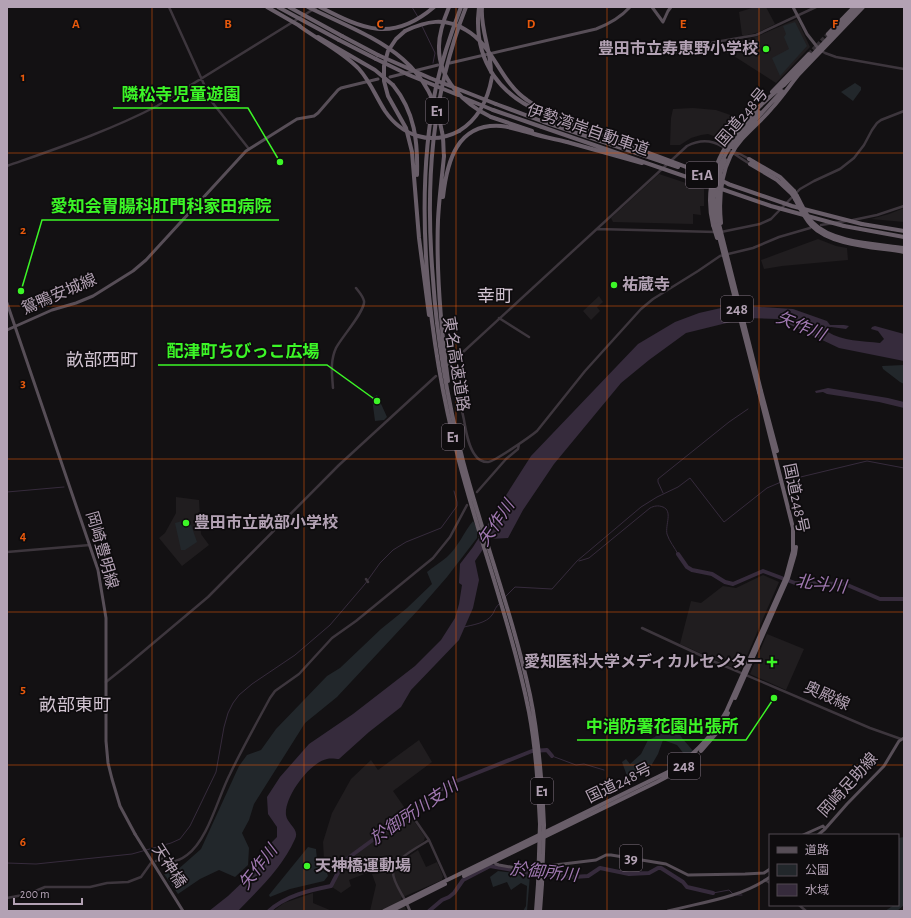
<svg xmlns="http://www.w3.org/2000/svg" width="911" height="918" viewBox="0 0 911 918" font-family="'Alegreya Sans','Noto Sans JP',sans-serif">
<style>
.built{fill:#201d1f}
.green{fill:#22272b}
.water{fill:#362b3c}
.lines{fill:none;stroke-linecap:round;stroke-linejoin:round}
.stream{stroke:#362b3c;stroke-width:1}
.river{stroke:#362b3c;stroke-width:4}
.highway-tunnel{stroke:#332e33;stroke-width:4;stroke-dasharray:4 2;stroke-linecap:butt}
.minor{stroke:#3d363d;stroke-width:2.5}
.major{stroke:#574e57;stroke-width:3}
.highway{stroke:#695e69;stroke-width:4}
.major-bridge{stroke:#574e57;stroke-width:3}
.highway-bridge{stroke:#695e69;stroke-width:4}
.grid{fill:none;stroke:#e8590c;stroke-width:1;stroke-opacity:0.55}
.poi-dot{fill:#3cf627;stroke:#0e0c0e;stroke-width:1.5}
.labels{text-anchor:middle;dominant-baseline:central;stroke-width:3.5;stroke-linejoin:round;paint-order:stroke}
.shield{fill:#0e0c0e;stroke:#827582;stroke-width:1}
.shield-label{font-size:15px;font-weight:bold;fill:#b3a2b4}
.poi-label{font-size:16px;font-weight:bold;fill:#b3a2b4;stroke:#0e0c0e;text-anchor:start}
.street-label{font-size:16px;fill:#b3a2b4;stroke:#0e0c0e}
.water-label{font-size:17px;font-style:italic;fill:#a078b1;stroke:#0e0c0e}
.quarter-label{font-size:18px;fill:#d0c3d0;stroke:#0e0c0e}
.grid-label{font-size:13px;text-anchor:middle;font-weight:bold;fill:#e8590c;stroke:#0e0c0e;stroke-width:3.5;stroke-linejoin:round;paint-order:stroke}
.leader{fill:none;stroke:#3cf627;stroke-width:1.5}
.callout-dot{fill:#3cf627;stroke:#0e0c0e;stroke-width:1.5}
.callout-label{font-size:17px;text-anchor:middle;font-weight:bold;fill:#3cf627;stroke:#0e0c0e;stroke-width:3.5;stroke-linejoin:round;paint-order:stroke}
</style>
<rect width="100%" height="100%" fill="#131113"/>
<path class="built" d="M755 7H766L775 24 759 32 744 36 742 35 739 12Z
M797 19 810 47 776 83 737 58 724 52 726 47 733 43 756 37Z
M693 108 716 110 739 118 725 138 722 139 708 134 701 135 691 138 680 145H670L671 118 673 109Z
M659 174 704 189V206H700L701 215 693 214V224L613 222 611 218Z
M904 208V222L871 219 889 214Z
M818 239 836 246 847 248 848 260 782 266 764 269 761 260Z
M599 296 603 302 597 307 600 311 591 320 583 311Z
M176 497 199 500 201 534 209 545 182 566 159 538 165 533 176 513Z
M763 575 779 582 742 667 738 670 680 644 691 601 701 603 723 586 736 588Z
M767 634 804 649 786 690 750 674Z
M419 740 432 762 393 791 425 837 424 841 393 863 349 880 351 886 341 893 332 887 336 875 324 859 323 842 332 813 351 779 371 760 378 770Z
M418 850 426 867 437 862 443 876 442 880 401 898 407 911H370L376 885 372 874 390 866 395 868 397 864Z
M313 893V903L332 911H273L284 903Z"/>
<path class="green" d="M795 22 807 46 780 76 772 58 789 49 784 37 786 34 783 26Z
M855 83 861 87V90L853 101 841 92Z
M904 365V384L900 382 883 369 882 366Z
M377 395 387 417 384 420 375 421 372 398Z
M189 519 197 542 185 550H181L175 523Z
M473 521 477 528V538L447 577 420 608 337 697 305 723 254 804 249 820 242 833 249 848 248 865 235 877 219 870 200 879 178 894 164 874 175 872 201 849 239 766 247 755 261 750 276 729 327 676 340 668 381 629 407 608 432 584 427 572C433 567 441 562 447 557 458 547 464 532 473 521Z
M662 726 675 727 682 738 694 752 676 767 675 765 684 754 677 745 663 740 658 754 651 766 650 771 638 777 627 776 622 762 626 759 630 764 641 754 648 740 655 737Z
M904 837V905L897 911H885L894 905H898V838Z
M308 847 316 849 317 860 327 873 328 876 324 881 290 889 270 897 269 895Z
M498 871 530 875 527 911H523L526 906 527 886 521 883 511 890 507 882 493 887 490 877Z"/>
<path class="water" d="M746 306 793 309 827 321 830 325H844L849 326 846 329 831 327 828 328V332C842 341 863 341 880 343L884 339 878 331 871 329 872 327 875 326 904 334V361L839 348 778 319 747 318 686 333 649 360 621 383 554 464 523 510 508 538 490 539 475 561 479 580 473 608 459 640 411 690 401 707 369 732 339 759C336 759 331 758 327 759 310 762 284 797 286 815 287 824 300 829 295 839 282 868 259 889 238 911H209L228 896 249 876 257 859 264 850 277 837V827L268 814 267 797 280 777 309 744 353 714 415 666 441 640 455 618 459 604 462 585 459 583 460 564 473 547 531 456 638 344 675 322 699 313 721 308 744 309Z
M828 388 888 398 904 402V408L879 402 827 394 823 392 816 393 815 391Z"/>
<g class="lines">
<path class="stream" d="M412 7 418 17
M422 26 435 53 433 63
M784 481 867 461 904 468
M7 492 64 487
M663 493 658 482V479L729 422 748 409
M579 561 589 558 650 508C654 506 658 505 663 507 673 511 665 525 667 534 669 541 675 548 678 554
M505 597 515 587 552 589 577 561 641 507 657 497 678 487 690 478 724 522 767 488 781 482
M464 627C472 625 487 623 492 615 495 611 494 609 499 604
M552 756 576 765 584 764 604 770
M7 863 36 864 132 854 171 843 180 839 190 826 216 772 224 727 228 713 233 703 239 695 252 684 295 655 330 625 365 584 380 563 393 550 406 542 441 528 457 506V502L454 491
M713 893 729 890 733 894
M736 895H742"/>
<path class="river" d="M678 554 687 567 692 570 712 574 725 582 733 584 763 571 795 583 845 584 880 599H904
M269 911C285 896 310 890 331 886L344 861 449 784 532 751 547 750 552 756
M429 911 442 900 449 897 454 893 463 880 490 866 530 873 574 877 588 876 600 868 629 874 649 873 658 868H661L683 882 687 887 713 893"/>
<path class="highway-tunnel" d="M809 54 828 34"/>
<path class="minor" d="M169 7 212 102 249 149
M654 48 666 52 674 53 704 44 756 35 816 7
M820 50 825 53 836 57 904 69
M733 152 740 154 749 159
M7 166C58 148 109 131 157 106L317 7
M853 220 877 215 904 206
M821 225 846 221
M597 229 716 232
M721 232 760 224 771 219 800 189 814 181 840 169 854 158 864 145 872 130 877 123 881 120 904 111
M499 318 529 337
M451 362C455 382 460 401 464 420 466 431 468 446 475 455 478 460 483 462 488 462 494 462 531 436 537 431L585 371 641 309 653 299 698 271 720 256 753 248 779 237 810 228
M449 365 687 146C714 132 728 152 750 164
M333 388C332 374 330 361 336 348 341 338 366 310 364 301 363 296 359 292 356 288
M477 492 506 459 518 449 519 444
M7 552 90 545
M366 579 368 582
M642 628 713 661 870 728 901 739
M106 682 126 666 208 597 339 465 436 376
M411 814 429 840 447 880
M156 861C163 856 166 861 173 861 177 861 183 858 187 855 208 840 218 797 230 774 242 749 256 724 270 698L275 691 299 674 332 638 356 621 433 558 450 537 467 505
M765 880 770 883
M7 898 28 894 45 887H90L107 883 128 882 141 877 151 863
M405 900C401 892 392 880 393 871 394 859 420 846 429 840
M799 905 806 911"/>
<path class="major" d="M652 7 663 22 668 11 671 7
M793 7 807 34 818 48
M450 63 596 29C609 24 621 17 630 7
M390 77 438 65
M7 303 98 570 106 618V741L108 763 112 779 120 806 135 834
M7 330 52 310 76 303 93 296 133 271 146 260 246 151 297 119 314 116 318 113 338 90 341 88 378 79
M803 835 823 826 825 829 847 804 884 766 899 741 904 738
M818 835 825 829
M493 860 496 864 499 865 522 869 596 860 606 855H611L666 864 688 875 745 874 764 873 770 869
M406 902 410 911
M668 911C703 902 740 898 770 877"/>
<path class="highway" d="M320 7C363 29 392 43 434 7
M461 7C451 33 442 60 436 87 412 205 429 345 459 461 481 545 512 627 529 712 536 749 538 787 540 824
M466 7C431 96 425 185 433 279 437 341 448 402 463 461 484 540 513 616 530 695 539 738 542 781 544 825
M478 19 479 7
M405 31 396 39 388 51 384 66V81L388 96 406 128 412 152 419 238 429 315
M828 34 854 7
M342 36 378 55
M339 40 376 59
M798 75 863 7
M393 85C415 112 418 142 417 175
M784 85 858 7
M772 92 809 54
M496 104 544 122
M493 110 542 127
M541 112 574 125
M491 117 532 131
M743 129 759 112
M746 130 782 91
M459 131C479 119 488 99 492 77
M444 156C442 177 439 199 438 220 436 273 441 328 448 381
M749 159 780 177 794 191
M750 164 777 180 792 194
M797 196C802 205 806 215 813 223 832 243 877 244 904 248
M443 197C447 161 457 123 501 126 512 127 521 131 531 133 543 137 555 139 567 142
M795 199C800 208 804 217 811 225 831 246 876 247 904 252
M721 223C718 194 722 161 742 139 752 128 763 119 772 108 782 97 790 85 799 74
M719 224C716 206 716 191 720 174
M862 224 904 231
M713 225C698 163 741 120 785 84
M716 225 713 198 717 173
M844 226 904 237
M761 391 777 451
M735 698 788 578 795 554 796 547
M701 751 720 729 728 713
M464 876 657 782 674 773 694 757
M384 911 672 770C695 754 712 737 726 712L786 577 793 551V528L759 392
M391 911 445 884
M536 911 538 884
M540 911 542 884"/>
<path class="major-bridge" d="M135 834 183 911"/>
<path class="highway-bridge" d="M267 7 300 26
M278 7 339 40
M289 7 342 36
M308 7C371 38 429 54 442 132 444 140 443 148 444 156
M449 7C444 19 439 33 439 46 438 79 464 104 491 117
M482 7C480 29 491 50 491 72
M478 19C477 63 500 95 541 112
M298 25C318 40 342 51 359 69 370 81 376 97 385 111 402 136 431 146 459 131
M405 31C426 21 445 17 466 30 494 46 500 82 527 100 542 111 560 116 576 124 626 146 679 163 729 184
M318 37 375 70 393 85
M378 55 430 78 496 104
M376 59 409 75 458 95
M464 98 493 110
M544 122 678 167
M542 127 771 206 844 226
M567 142 642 163
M732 147 746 130
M717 173C723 156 732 142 743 129
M720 174 725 160
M728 184 792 206 862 224
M794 191 797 196
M792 194 795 199
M719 224 761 391
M713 225 717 238
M716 225 759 392
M538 884 540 824
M542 884 544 825"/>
</g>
<path class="grid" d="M152 7V911M304 7V911M456 7V911M607 7V911M759 7V911M7 153H904M7 306H904M7 459H904M7 612H904M7 765H904"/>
<g class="poi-dot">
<circle cx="766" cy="49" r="4"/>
<circle cx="614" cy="285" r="4"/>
<circle cx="186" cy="523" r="4"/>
<path d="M770 656h4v4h4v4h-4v4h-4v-4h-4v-4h4z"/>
<circle cx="307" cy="866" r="4"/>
</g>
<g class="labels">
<g class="shield">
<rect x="426" y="98" width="22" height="26" rx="3"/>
<rect x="686" y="162" width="32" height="26" rx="3"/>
<rect x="721" y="296" width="32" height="26" rx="3"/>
<rect x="442" y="424" width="22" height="26" rx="3"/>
<rect x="668" y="753" width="32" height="26" rx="3"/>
<rect x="531" y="778" width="22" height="26" rx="3"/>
<rect x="620" y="845" width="22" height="26" rx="3"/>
</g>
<g class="shield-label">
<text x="437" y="111">E1</text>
<text x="702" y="175">E1A</text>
<text x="737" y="309">248</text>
<text x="453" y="437">E1</text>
<text x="684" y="766">248</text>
<text x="542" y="791">E1</text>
<text x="631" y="858">39</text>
</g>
<g class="poi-label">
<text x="758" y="49" text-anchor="end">豊田市立寿恵野小学校</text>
<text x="622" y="285">祐蔵寺</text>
<text x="194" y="523">豊田市立畝部小学校</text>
<text x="763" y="662" text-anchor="end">愛知医科大学メディカルセンター</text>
<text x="315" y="866">天神橋運動場</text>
</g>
<g class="street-label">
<text transform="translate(742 117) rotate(-50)">国道248号</text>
<text transform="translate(588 130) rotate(19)">伊勢湾岸自動車道</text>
<text transform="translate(59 294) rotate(-23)">鴛鴨安城線</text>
<text transform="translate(456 364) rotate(81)">東名高速道路</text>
<text transform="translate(796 498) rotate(78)">国道248号</text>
<text transform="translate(102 550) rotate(74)">岡崎豊明線</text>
<text transform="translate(827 696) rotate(24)">奥殿線</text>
<text transform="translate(619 783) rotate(-26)">国道248号</text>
<text transform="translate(848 785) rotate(-48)">岡崎足助線</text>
<text transform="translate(169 866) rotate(57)">天神橋</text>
</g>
<g class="water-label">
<text transform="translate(801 326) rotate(22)">矢作川</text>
<text transform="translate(496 523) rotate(-56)">矢作川</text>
<text transform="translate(821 584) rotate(7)">北斗川</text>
<text transform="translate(414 812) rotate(-34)">於御所川支川</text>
<text transform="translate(258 867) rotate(-52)">矢作川</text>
<text transform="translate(544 872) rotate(6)">於御所川</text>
</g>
<g class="quarter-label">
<text x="495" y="297">幸町</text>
<text x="102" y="361">畝部西町</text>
<text x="75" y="706">畝部東町</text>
</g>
</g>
<g class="grid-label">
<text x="76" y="28">A</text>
<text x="228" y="28">B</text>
<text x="380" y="28">C</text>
<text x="531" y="28">D</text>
<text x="683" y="28">E</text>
<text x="835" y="28">F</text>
<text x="23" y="81">1</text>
<text x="23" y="234">2</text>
<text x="23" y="387">3</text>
<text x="23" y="540">4</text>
<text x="23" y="693">5</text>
<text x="23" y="846">6</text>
</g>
<path class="leader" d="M280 162L248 108H113M21 291L42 220H279M377 401L327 365H158M774 698L746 740H577"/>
<g class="callout-dot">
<circle cx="280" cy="162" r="4"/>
<circle cx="21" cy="291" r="4"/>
<circle cx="377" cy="401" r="4"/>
<circle cx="774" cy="698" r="4"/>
</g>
<g class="callout-label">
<text x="181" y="100">隣松寺児童遊園</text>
<text x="161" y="212">愛知会胃腸科肛門科家田病院</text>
<text x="243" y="357">配津町ちびっこ広場</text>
<text x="662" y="732">中消防署花園出張所</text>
</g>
<rect width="911" height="918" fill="none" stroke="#b3a2b4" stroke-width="16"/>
<rect x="769" y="834" width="130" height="72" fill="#0e0c0e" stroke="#504850"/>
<rect x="777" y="847" width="20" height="6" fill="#574e57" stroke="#504850"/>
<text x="805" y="854" font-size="12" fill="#b3a2b4">道路</text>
<rect x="777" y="864" width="20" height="12" fill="#22272b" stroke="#504850"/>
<text x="805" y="874" font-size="12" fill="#b3a2b4">公園</text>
<rect x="777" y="884" width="20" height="12" fill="#362b3c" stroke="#504850"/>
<text x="805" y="894" font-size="12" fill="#b3a2b4">水域</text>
<path d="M14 898v6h68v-6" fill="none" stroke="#b3a2b4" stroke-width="2"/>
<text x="20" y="898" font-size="12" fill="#b3a2b4" stroke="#0e0c0e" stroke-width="3" paint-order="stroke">200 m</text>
</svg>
